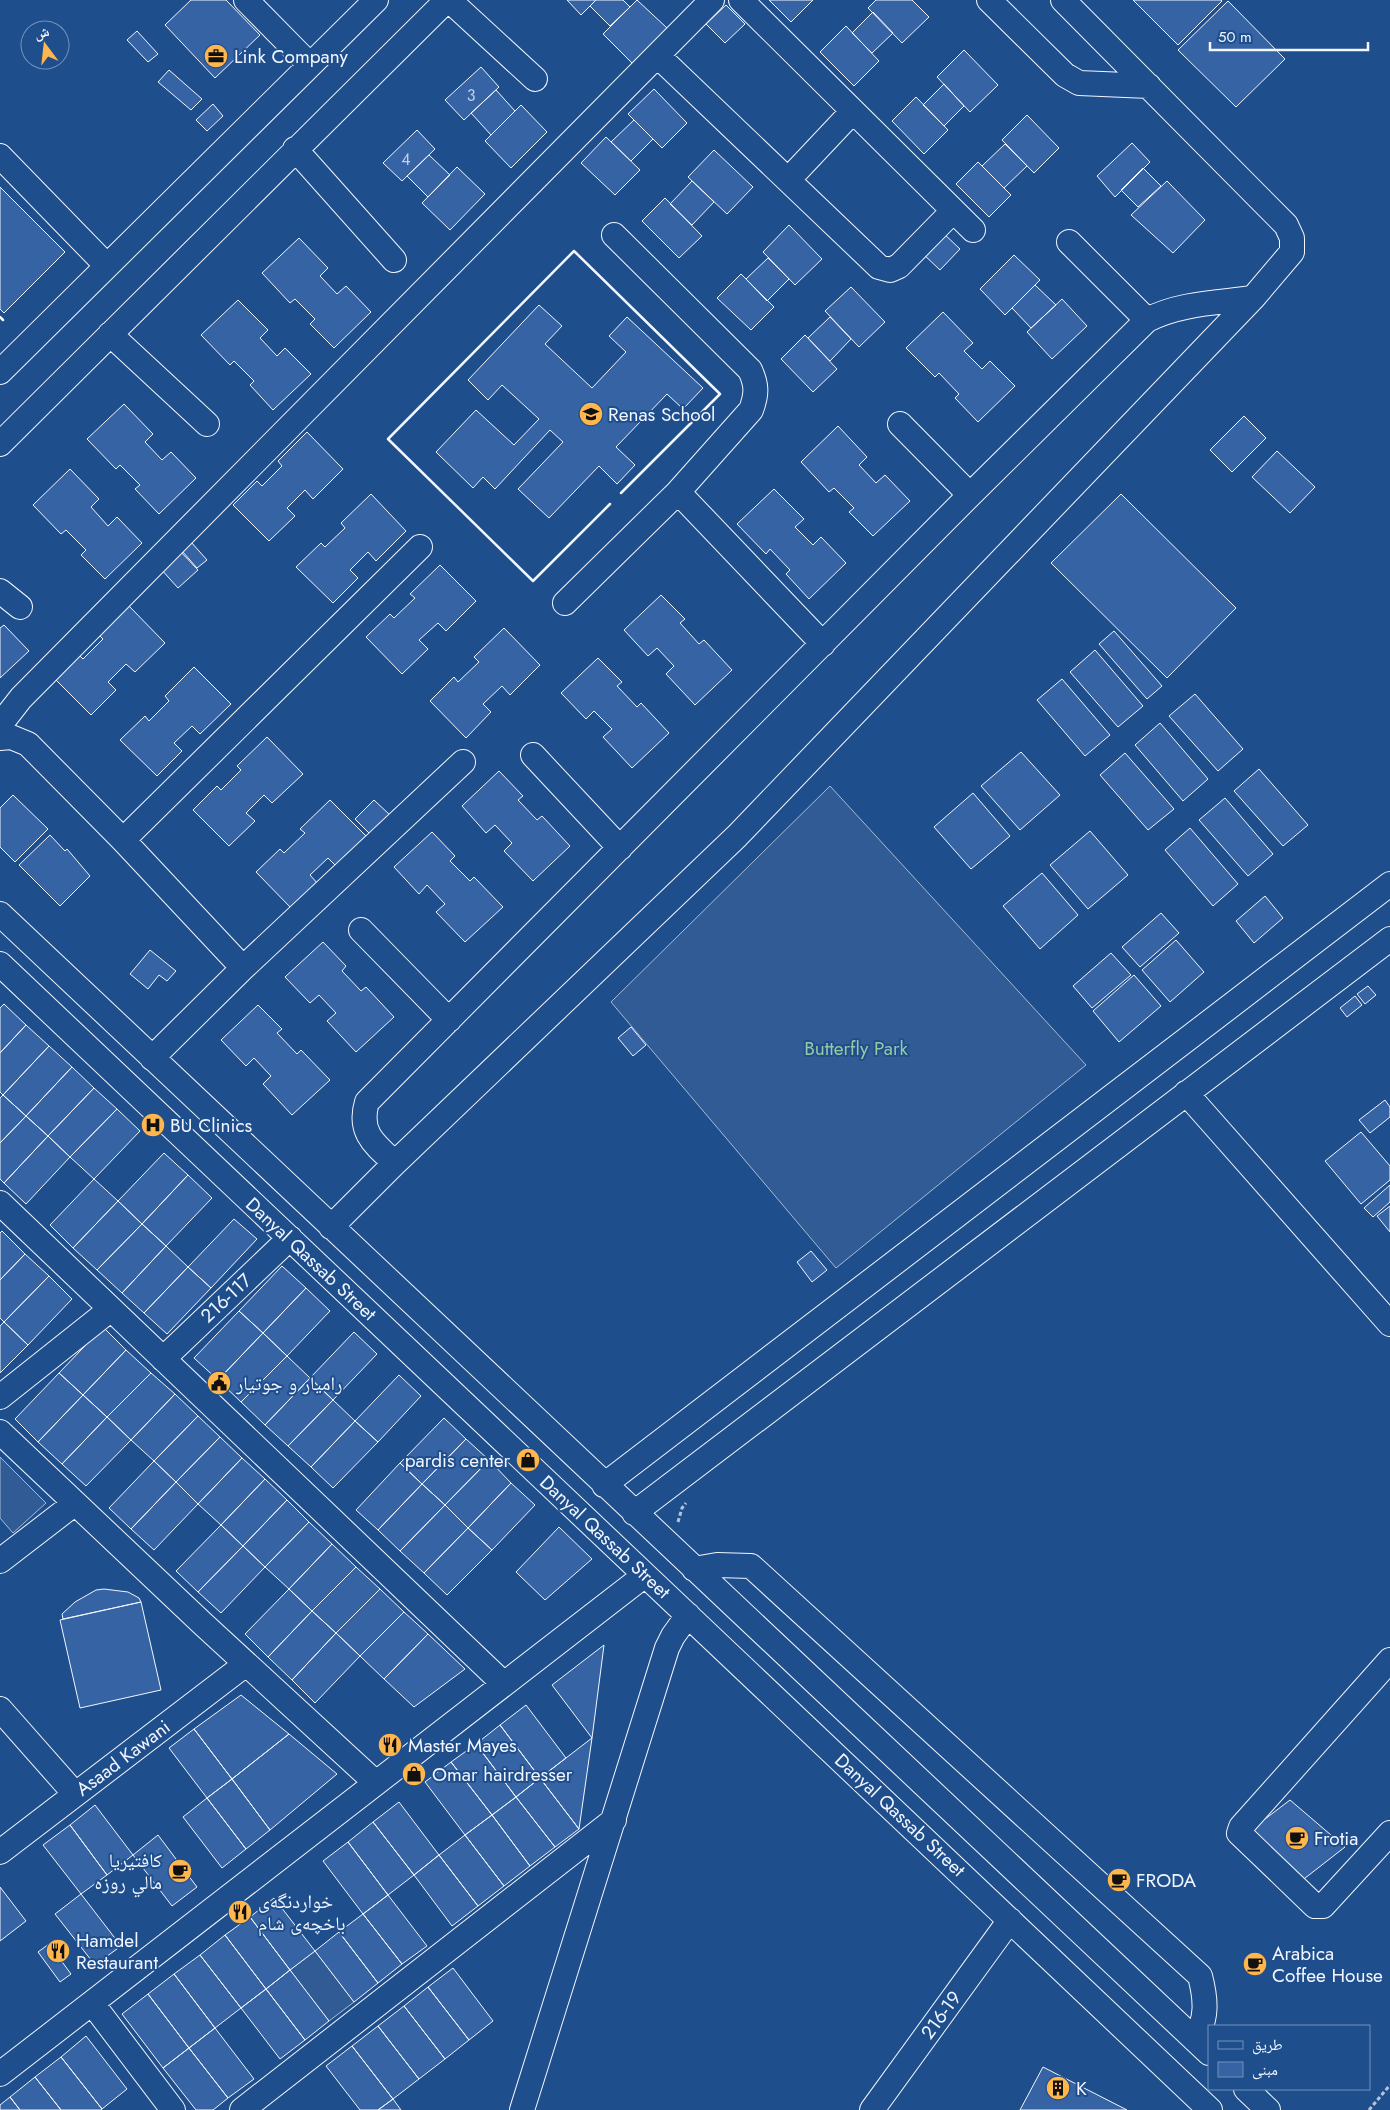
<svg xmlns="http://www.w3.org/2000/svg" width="1390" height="2110" viewBox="0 0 1390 2110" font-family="Jost,'Noto Naskh Arabic',sans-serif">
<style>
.built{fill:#305b95;stroke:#a8bbd7}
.building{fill:#3563a3;stroke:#f2f6ff}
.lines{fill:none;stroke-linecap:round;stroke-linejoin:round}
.minor-casing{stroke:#f2f6ff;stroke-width:26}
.path{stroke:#b3c4dc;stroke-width:3;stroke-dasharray:4 2.5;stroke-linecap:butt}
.minor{stroke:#1f4e8c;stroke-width:24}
.wall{stroke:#f2f6ff;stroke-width:2.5}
.labels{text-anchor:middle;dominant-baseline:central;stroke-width:4;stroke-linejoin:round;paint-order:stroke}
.number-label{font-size:16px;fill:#c3d1e8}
.poi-label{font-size:19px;fill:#f2f6ff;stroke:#1f4e8c;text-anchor:start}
.park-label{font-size:19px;fill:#97c8a6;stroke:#1f4e8c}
.street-label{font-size:19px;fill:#f2f6ff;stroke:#1f4e8c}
</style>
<rect width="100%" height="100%" fill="#1f4e8c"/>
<path class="built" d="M830 786 1086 1065 836 1268 611 1002Z
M0 1457 46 1503 13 1533 0 1518Z
M315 1951 354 2002 329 2021 290 1970Z"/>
<path class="building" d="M191 0H226L260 35 215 78 165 25Z
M567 0H596L581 15Z
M596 0H623L630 7 610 26 590 6Z
M637 0 667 28 632 63 603 34Z
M769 0H813L791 22Z
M876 0H912L929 17 902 43 868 8Z
M1133 0H1221L1222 1 1178 45Z
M1228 1 1285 59 1236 107 1178 50Z
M726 5 745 24 725 43 706 24Z
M873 12 893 33 872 53 852 33Z
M846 26 879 61 854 86 820 52Z
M137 31 158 54 148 62 127 40Z
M964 50 998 85 970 112 937 77Z
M481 67 499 87 464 120 445 100Z
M169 70 202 99 191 110 158 82Z
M944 84 964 106 944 126 923 105Z
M654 89 687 123 662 148 628 114Z
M496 90 515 111 491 135 471 113Z
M916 97 948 130 924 154 892 121Z
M213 104 223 116 207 131 196 120Z
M521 105 547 132 511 168 485 141Z
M1027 115 1059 148 1034 173 1002 140Z
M634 120 653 139 631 161 611 142Z
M417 130 435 149 402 181 383 163Z
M606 137 640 170 615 195 581 163Z
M1132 143 1150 162 1115 197 1097 176Z
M1005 144 1027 166 1004 188 982 166Z
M714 150 753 187 727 214 688 177Z
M429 155 450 175 428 197 407 176Z
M978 162 1011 195 989 217 956 184Z
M457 167 485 194 450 230 422 203Z
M1143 168 1161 186 1138 207 1121 190Z
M692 181 714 202 692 225 670 204Z
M1167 181 1205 220 1173 253 1131 215Z
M0 187 65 252 4 313 0 309Z
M665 198 702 236 679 258 642 221Z
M789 225 822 259 795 285 763 252Z
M941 231 960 249 940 270 921 252Z
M299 238 328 268 320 276 337 294 346 286 371 312 334 348 310 324 315 319 295 299 290 303 262 273Z
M1014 255 1040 280 1005 315 980 289Z
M768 258 789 279 767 301 746 279Z
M741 274 774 307 751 330 717 298Z
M1035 285 1056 305 1031 328 1012 308Z
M851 287 885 322 859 347 825 311Z
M1062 299 1087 326 1052 359 1027 332Z
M238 300 268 330 260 338 277 356 285 348 311 374 273 410 250 385 254 381 234 361 230 365 201 335Z
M539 305 562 326 545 344 592 388 626 352 609 336 627 317 703 388 683 409 667 394 616 447 635 465 617 484 599 466 549 518 518 489 563 442 550 430 495 489 483 477 473 488 436 452 476 410 514 445 539 419 502 385 488 400 468 380Z
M943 312 973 343 964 351 982 369 990 361 1015 386 978 422 955 398 959 394 939 373 935 377 906 348Z
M830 317 851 339 830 361 808 338Z
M805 335 837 369 813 392 781 359Z
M124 404 153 434 145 442 162 460 171 452 196 478 159 514 135 489 140 485 120 465 116 469 87 439Z
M1244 416 1266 438 1232 472 1210 450Z
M838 426 867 457 859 465 876 483 885 475 910 501 873 536 849 512 854 508 834 488 829 492 801 462Z
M307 432 343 469 313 499 305 490 287 508 295 516 269 541 233 505 257 481 262 486 282 466 278 461Z
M1277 451 1315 487 1290 513 1252 477Z
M70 469 99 499 91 507 108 526 117 517 142 543 105 579 81 555 86 550 66 530 61 534 33 505Z
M774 489 804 519 795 527 813 545 821 537 846 563 809 599 786 574 790 570 770 549 766 554 737 524Z
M371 494 406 531 376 561 368 552 350 570 358 578 333 603 296 567 321 543 325 547 345 528 341 523Z
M1121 494 1236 608 1167 678 1051 563Z
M191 542 207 560 197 568 182 551Z
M179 550 198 570 178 588 160 568Z
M440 565 476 601 446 631 438 623 419 640 428 649 402 674 366 637 390 614 394 618 415 598 410 594Z
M661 595 685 619 680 623 699 644 704 640 732 670 695 705 666 674 674 666 657 648 648 656 624 630Z
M129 606 165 643 135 672 126 664 108 682 116 690 91 715 55 679 79 655 83 659 103 639 99 635Z
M4 625 29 651 0 678V628Z
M504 628 540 665 510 695 502 686 483 704 491 712 466 738 430 701 454 677 458 682 479 662 474 657Z
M1114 631 1162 686 1147 699 1099 644Z
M1095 650 1143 706 1118 727 1070 672Z
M598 658 622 682 617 686 637 707 641 703 669 733 632 768 603 737 612 729 594 711 586 719 561 693Z
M194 667 231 704 200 734 192 726 174 743 182 751 157 776 120 740 145 716 149 721 169 701 165 696Z
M1062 679 1110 735 1085 756 1037 700Z
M1195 694 1243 749 1218 771 1169 716Z
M1160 723 1208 779 1183 801 1135 745Z
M267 737 303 774 272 803 264 795 246 813 255 821 229 846 193 810 217 786 221 790 241 770 237 766Z
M1021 752 1060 795 1020 830 981 786Z
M1125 753 1174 809 1148 830 1100 775Z
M1259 769 1308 825 1283 846 1234 791Z
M499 771 523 796 518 800 537 820 542 816 570 846 533 881 504 851 512 843 495 825 486 833 462 806Z
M973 793 1010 836 971 869 934 827Z
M13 795 48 829 15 862 0 847V808Z
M1225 798 1273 854 1248 876 1199 820Z
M330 800 366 836 336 866 328 858 310 875 318 884 292 909 256 872 280 849 284 853 305 833 300 829Z
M374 800 391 816 372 836 355 819Z
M1190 828 1238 884 1213 906 1165 850Z
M1090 831 1128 875 1088 909 1050 865Z
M432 832 455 856 450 861 470 881 474 877 503 907 465 942 436 912 445 904 427 885 419 894 394 867Z
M50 835 65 851 67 849 90 876 60 906 19 865Z
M1042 873 1078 915 1040 949 1003 906Z
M1265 896 1283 918 1254 943 1236 921Z
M1161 913 1179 933 1140 967 1122 947Z
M1176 940 1204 972 1170 1002 1142 970Z
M323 942 346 966 342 971 361 991 366 987 394 1017 356 1052 327 1021 336 1013 319 995 310 1003 285 977Z
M150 950 176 971 167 981 159 975 148 989 130 974Z
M1111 953 1131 975 1092 1008 1073 986Z
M1134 975 1161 1006 1119 1042 1093 1011Z
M1368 986 1376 995 1365 1004 1357 994Z
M1355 996 1362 1005 1347 1017 1340 1008Z
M4 1004 26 1025 0 1053V1008Z
M258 1005 282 1029 277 1033 297 1054 301 1050 330 1080 292 1115 263 1084 271 1076 254 1058 246 1066 221 1040Z
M26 1025 49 1046 3 1095 0 1092V1053Z
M631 1027 646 1045 633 1056 618 1038Z
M49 1046 72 1067 26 1116 3 1095Z
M72 1067 94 1088 48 1136 26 1116Z
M94 1088 117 1109 70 1157 48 1136Z
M3 1095 26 1116 0 1143V1098Z
M1385 1100 1390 1107V1117L1370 1133 1359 1120Z
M117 1109 140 1131 94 1179 70 1157Z
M26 1116 48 1136 4 1183 0 1179V1143Z
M1361 1132 1390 1166V1180L1361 1204 1325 1161Z
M48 1136 70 1157 26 1204 4 1183Z
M164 1153 188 1175 142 1224 118 1201Z
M188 1175 212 1198 166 1246 142 1224Z
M94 1179 118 1201 73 1248 50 1225Z
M1390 1185V1202L1373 1217 1364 1208Z
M118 1201 142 1224 97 1270 73 1248Z
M1390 1206V1232L1377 1216Z
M234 1219 257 1239 211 1288 188 1267Z
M142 1224 166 1246 122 1293 97 1270Z
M2 1231 25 1254 0 1280V1233Z
M166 1246 188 1267 144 1313 122 1293Z
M811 1251 827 1270 812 1282 797 1262Z
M25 1254 49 1276 4 1322 0 1318V1280Z
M282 1266 306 1288 263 1333 239 1311Z
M188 1267 211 1288 167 1334 144 1313Z
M49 1276 72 1299 28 1345 4 1322Z
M306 1288 330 1311 287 1356 263 1333Z
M239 1311 263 1333 218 1380 194 1358Z
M4 1322 28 1345 0 1373V1326Z
M103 1327 126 1350 83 1395 59 1373Z
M354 1332 377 1354 333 1400 310 1378Z
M263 1333 287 1356 241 1402 218 1380Z
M126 1350 151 1373 107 1417 83 1395Z
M287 1356 310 1378 265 1425 241 1402Z
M59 1373 83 1395 38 1442 15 1419Z
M151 1373 175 1394 131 1440 107 1417Z
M399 1375 421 1396 378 1442 355 1421Z
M310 1378 333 1400 288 1446 265 1425Z
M175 1394 198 1416 154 1461 131 1440Z
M83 1395 107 1417 62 1464 38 1442Z
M333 1400 355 1421 311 1467 288 1446Z
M198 1416 220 1437 176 1482 154 1461Z
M107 1417 131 1440 86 1486 62 1464Z
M444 1418 466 1439 422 1484 400 1463Z
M355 1421 378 1442 333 1488 311 1467Z
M220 1437 242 1458 198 1504 176 1482Z
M466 1439 489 1460 445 1505 422 1484Z
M242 1458 265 1479 221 1525 198 1504Z
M489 1460 511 1483 468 1528 445 1505Z
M154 1461 176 1482 131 1529 109 1508Z
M400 1463 422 1484 378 1530 356 1510Z
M265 1479 287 1500 243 1546 221 1525Z
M176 1482 198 1504 154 1550 131 1529Z
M511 1483 535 1505 492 1550 468 1528Z
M422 1484 445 1505 400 1551 378 1530Z
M287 1500 309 1522 265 1567 243 1546Z
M445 1505 468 1528 424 1573 400 1551Z
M309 1522 332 1544 289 1589 265 1567Z
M221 1525 243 1546 198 1592 176 1571Z
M559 1527 592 1559 545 1600 516 1572Z
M468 1528 492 1550 447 1595 424 1573Z
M332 1544 356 1567 312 1611 289 1589Z
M243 1546 265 1567 221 1613 198 1592Z
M356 1567 380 1589 336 1633 312 1611Z
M104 1589 128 1592 139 1598 141 1602 63 1619 62 1614 75 1602 96 1590Z
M289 1589 312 1611 268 1657 245 1634Z
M380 1589 404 1612 360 1656 336 1633Z
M141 1602 161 1690 80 1708 60 1620Z
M312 1611 336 1633 292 1680 268 1657Z
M404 1612 428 1634 384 1679 360 1656Z
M336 1633 360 1656 315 1703 292 1680Z
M428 1634 465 1669 414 1707 384 1679Z
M604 1645 592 1738 552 1685Z
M241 1695 289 1734 232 1779 194 1729Z
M526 1705 566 1758 540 1778 500 1725Z
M500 1725 540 1778 516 1797 476 1744Z
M194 1729 232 1779 207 1798 169 1748Z
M289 1734 337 1774 270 1830 232 1779Z
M592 1738 579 1829 540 1778Z
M476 1744 516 1797 492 1815 451 1762Z
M451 1762 492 1815 465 1835 425 1782Z
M540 1778 579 1829 555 1847 516 1797Z
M232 1779 270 1830 246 1849 207 1798Z
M516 1797 555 1847 530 1866 492 1815Z
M207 1798 246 1849 222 1868 183 1817Z
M1290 1800 1345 1847 1300 1882 1252 1829Z
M399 1802 439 1855 414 1875 373 1822Z
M95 1805 133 1855 107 1875 70 1825Z
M492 1815 530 1866 504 1886 465 1835Z
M373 1822 414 1875 388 1895 348 1842Z
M70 1825 107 1875 81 1894 43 1845Z
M158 1835 197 1887 172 1906 133 1855Z
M465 1835 504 1886 478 1906 439 1855Z
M348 1842 388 1895 363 1914 323 1861Z
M439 1855 478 1906 452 1926 414 1875Z
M0 1887 26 1921 0 1941Z
M81 1894 121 1946 95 1965 55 1914Z
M388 1895 427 1946 402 1964 363 1914Z
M274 1898 315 1951 290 1970 250 1917Z
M363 1914 402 1964 378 1983 339 1932Z
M250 1917 290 1970 266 1989 225 1935Z
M339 1932 378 1983 354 2002 315 1951Z
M225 1935 266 1989 241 2008 200 1955Z
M49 1944 71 1974 60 1982 38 1952Z
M200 1955 241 2008 215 2028 174 1974Z
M453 1968 493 2021 469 2040 428 1987Z
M290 1970 329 2021 305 2040 266 1989Z
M174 1974 215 2028 189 2048 148 1994Z
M428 1987 469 2040 445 2059 404 2006Z
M266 1989 305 2040 280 2059 241 2008Z
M148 1994 189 2048 163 2068 122 2014Z
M404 2006 445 2059 419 2079 378 2026Z
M378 2026 419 2079 393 2099 352 2046Z
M215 2028 254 2079 228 2098 189 2048Z
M86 2036 127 2089 102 2109 61 2057Z
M352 2046 393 2099 378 2110H360L326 2066Z
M189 2048 228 2098 213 2110H196L163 2068Z
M61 2057 102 2109 101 2110H61L35 2077Z
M1043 2067 1127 2110H1020Z
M35 2077 61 2110H20L10 2097Z
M10 2097 20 2110H0V2105Z
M393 2099 401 2110H378Z"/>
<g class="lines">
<g class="minor-casing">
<path id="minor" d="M246 0 310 65
M449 0 535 79
M741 0 973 230
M989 0 1065 75 1079 83 1149 86
M658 56 879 267 890 270 899 266 953 211
M295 149 394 260
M0 156 107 266
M788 180 853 111
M614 235 750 370C757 385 757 394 751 410L678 492 823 644
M1069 242 1147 320
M110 334 207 424
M0 372 376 0
M900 424 970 495
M0 444 447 0
M0 591 20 607
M565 603 678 492
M0 725 21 698 712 0
M0 738 11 737 28 744 123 840 243 968
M533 755 620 848
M123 840 420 547
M0 914 1209 2053
M361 930 449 1020
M0 964 1210 2110
M152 1058 243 968 463 762
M1186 1093 1390 1324
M395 1163C374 1144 358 1132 367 1102L970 495 1147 320C1180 303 1217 303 1253 298
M0 1203 504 1684
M331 1227 395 1163 737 836 1253 298 1292 252V238L1286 225 1063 0
M163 1359 290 1238
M0 1397 111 1309
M0 1432 203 1624 376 1783
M604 1485 1390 884
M634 1513 1390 939
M0 1561 74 1504
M694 1569 717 1565 751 1566 1200 1976C1206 1999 1208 2020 1194 2039
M1390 1660 1241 1827 1239 1833 1315 1906H1323L1390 1833
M0 1709 75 1794
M0 1852 246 1664
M92 2003 173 2110
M0 2074 645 1575
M1246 2089 1268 2110
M242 2110 614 1820
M522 2110 667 1648 673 1636 688 1615
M872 2110 1010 1920"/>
</g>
<path class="path" d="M678 1522 682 1508 686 1503
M1369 2110 1390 2085"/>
<use href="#minor" class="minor"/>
<path class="wall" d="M0 317 3 320
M610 504 533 581 388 439 574 251 720 394 621 493"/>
</g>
<defs>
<g id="office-disc" transform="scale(1.25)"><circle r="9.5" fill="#ffb74d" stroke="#1f4e8c"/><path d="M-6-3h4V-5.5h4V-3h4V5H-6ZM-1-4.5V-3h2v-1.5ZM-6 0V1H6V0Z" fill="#111"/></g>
<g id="school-disc" transform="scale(1.25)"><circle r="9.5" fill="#ffb74d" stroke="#1f4e8c"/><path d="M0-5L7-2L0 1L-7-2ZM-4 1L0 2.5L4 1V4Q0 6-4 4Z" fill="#111"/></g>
<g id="hospital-disc" transform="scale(1.25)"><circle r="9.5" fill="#ffb74d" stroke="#1f4e8c"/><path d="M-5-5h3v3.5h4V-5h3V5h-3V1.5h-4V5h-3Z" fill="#111"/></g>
<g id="civic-disc" transform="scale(1.25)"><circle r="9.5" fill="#ffb74d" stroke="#1f4e8c"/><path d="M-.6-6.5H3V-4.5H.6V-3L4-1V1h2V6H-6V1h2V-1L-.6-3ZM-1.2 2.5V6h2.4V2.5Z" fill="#111"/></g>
<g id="shop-disc" transform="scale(1.25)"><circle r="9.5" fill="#ffb74d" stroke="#1f4e8c"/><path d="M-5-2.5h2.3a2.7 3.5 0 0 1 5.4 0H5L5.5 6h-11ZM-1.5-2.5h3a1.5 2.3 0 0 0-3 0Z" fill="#111"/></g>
<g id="restaurant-disc" transform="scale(1.25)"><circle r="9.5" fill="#ffb74d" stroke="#1f4e8c"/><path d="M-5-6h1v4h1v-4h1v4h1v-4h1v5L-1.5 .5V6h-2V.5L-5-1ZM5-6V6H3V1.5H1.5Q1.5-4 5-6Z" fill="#111"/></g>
<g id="cafe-disc" transform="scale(1.25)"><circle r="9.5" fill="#ffb74d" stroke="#1f4e8c"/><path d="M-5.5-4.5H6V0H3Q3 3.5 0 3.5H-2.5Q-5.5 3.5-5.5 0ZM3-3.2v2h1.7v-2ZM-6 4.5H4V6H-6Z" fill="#111"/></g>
<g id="building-disc" transform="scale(1.25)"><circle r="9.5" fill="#ffb74d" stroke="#1f4e8c"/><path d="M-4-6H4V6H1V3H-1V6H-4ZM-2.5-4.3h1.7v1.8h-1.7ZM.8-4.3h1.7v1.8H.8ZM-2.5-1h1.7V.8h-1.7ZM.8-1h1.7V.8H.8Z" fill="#111"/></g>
</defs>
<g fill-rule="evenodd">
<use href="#office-disc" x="216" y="56"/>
<use href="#school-disc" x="591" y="414"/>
<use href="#hospital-disc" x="153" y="1125"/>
<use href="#civic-disc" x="219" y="1383"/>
<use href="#shop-disc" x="528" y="1460"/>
<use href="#restaurant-disc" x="390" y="1745"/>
<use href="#shop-disc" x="414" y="1774"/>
<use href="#cafe-disc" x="1297" y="1838"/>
<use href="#cafe-disc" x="180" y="1871"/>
<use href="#cafe-disc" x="1119" y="1880"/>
<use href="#restaurant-disc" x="240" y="1912"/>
<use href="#restaurant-disc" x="58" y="1951"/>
<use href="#cafe-disc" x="1255" y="1964"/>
<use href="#building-disc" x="1058" y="2088"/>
</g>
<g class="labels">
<g class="number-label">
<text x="471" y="95">3</text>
<text x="406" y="159">4</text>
</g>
<g class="poi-label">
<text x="234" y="56">Link Company</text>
<text x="608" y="414">Renas School</text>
<text x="170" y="1125">BU Clinics</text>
<text x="236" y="1383">رامیار و جوتیار</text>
<text x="510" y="1460" text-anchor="end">pardis center</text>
<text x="408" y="1745">Master Mayes</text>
<text x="432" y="1774">Omar hairdresser</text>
<text x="1314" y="1838">Frotia</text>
<text x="162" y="1860" text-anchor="end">كافتيريا<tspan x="162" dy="22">مالي روزه</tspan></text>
<text x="1136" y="1880">FRODA</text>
<text x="258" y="1901">خواردنگەی<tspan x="258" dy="22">باخچەی شام</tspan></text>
<text x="76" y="1940">Hamdel<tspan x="76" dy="22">Restaurant</tspan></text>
<text x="1272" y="1953">Arabica<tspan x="1272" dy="22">Coffee House</tspan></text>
<text x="1076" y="2088">K</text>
</g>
<g class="park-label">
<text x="856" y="1048">Butterfly Park</text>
</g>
<g class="street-label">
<text transform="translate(311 1259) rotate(43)">Danyal Qassab Street</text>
<text transform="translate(226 1298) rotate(-43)">216-117</text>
<text transform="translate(605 1537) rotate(43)">Danyal Qassab Street</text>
<text transform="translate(123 1758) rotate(-37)">Asaad Kawani</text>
<text transform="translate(900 1815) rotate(43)">Danyal Qassab Street</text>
<text transform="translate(941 2015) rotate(-54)">216-19</text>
</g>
</g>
<rect x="1208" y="2025" width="162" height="65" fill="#1f4e8c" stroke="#7391ba"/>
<rect x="1218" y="2041" width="25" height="8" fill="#1f4e8c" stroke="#7391ba"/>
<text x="1252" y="2050" font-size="15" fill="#f2f6ff">طريق</text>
<rect x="1218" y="2062" width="25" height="15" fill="#3563a3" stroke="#7391ba"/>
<text x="1252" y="2075" font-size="15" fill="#f2f6ff">مبنى</text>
<g transform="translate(45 45) rotate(345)"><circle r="24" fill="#1f4e8c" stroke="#7391ba"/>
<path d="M0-4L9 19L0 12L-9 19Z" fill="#ffb74d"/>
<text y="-8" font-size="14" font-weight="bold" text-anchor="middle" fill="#f2f6ff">ش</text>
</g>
<path d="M1210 42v8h158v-8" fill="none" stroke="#f2f6ff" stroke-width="2.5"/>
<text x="1218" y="42" font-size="15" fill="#f2f6ff" stroke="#1f4e8c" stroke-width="4" paint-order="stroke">50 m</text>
</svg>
